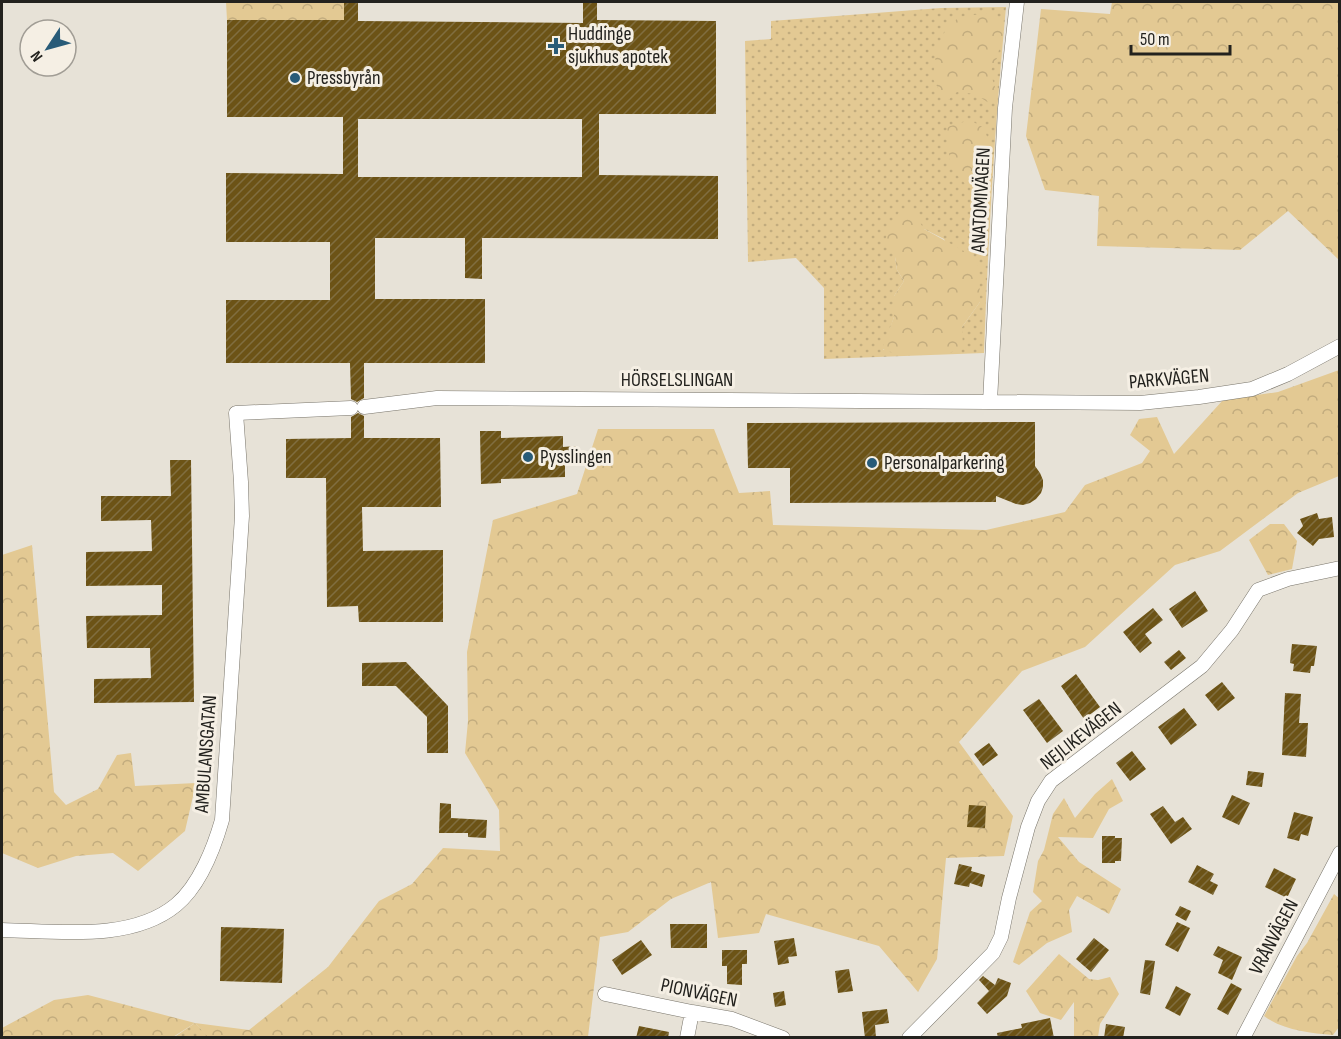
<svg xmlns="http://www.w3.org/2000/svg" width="1341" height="1039" viewBox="0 0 1341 1039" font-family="'Sofia Sans Condensed',sans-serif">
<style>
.grass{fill:url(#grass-dots);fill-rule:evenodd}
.forest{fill:url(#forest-crowns)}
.building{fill:url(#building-hatch);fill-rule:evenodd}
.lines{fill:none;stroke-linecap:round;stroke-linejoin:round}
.street-casing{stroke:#78746a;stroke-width:15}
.street{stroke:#fff;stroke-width:14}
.poi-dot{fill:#285b78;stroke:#f5efe4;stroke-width:2}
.labels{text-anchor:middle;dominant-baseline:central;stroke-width:6;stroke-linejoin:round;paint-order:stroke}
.poi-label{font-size:20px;fill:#23221e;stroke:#f5efe4;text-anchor:start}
.street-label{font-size:20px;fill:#23221e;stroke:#f5efe4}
</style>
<defs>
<pattern id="grass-dots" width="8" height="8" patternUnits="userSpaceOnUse" patternTransform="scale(1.5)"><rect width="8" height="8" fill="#e3c993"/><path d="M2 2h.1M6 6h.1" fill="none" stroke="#c2ac7e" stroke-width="1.8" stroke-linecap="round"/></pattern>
<pattern id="forest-crowns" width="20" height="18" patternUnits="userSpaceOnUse" patternTransform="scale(1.5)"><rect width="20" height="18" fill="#e3c993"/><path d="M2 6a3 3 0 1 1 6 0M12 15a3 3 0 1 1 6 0" fill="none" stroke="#c2ac7e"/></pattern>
<pattern id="building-hatch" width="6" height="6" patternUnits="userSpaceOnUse" patternTransform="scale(1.5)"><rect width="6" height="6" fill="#6c5316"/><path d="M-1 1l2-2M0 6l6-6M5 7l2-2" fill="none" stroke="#806e40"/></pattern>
</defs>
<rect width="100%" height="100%" fill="#e7e2d7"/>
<path class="grass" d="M1006 7C995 122 988 238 984 353L824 359V288L796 258 748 262 745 41 771 39V21L941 8ZM924 229 944 239 980 302 962 327 883 350 894 317V296L904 281 897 270 895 257Z
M195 1023 209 1037 173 1038Z"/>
<path class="forest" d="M226 2H344V20H227Z
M1112 2H1339V260L1288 211 1240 250 1097 246 1099 196 1045 190 1026 136 1041 9 1110 14Z
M988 13 1001 19 1003 34 997 58 990 72 998 96 989 103 975 94 957 92 946 102 933 79 936 53 947 26 960 17Z
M970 120 984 128 991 148 985 173 968 187 950 167 947 127Z
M911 208 924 229 973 256 979 270 980 302 962 327 963 347 947 354H897L882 349 894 317V296L904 281 897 270 895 257 884 243 890 226 900 211Z
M1339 370V476L1298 493 1220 551 1175 565 1085 647 1022 671 959 742 1013 816 1004 856 946 858 937 959 918 992 879 946 766 914 759 933 718 938 711 882 671 899 628 932 600 937 588 1037 209 1038 195 1023 173 1037 2 1038V1028L54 1000 88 995 195 1023 249 1030 328 967 379 901 412 884 443 848 500 851 499 810 465 753 468 721 467 652 493 520 577 494 598 429H714L739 493 770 491 773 525 986 530 1065 512 1085 485 1142 463 1150 451 1130 435 1139 419 1157 417 1174 454 1223 400 1278 392Z
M1270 524H1284L1297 541 1292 569 1268 575 1249 540Z
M32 545 54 792 66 805 98 789 117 755 131 753 135 786 196 783 185 831 138 871 113 853 76 856 38 868 2 853V555Z
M1112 779 1123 801 1109 809 1093 838 1058 837 1079 862 1121 889 1109 914 1077 896 1069 910 1072 932 1047 943 1019 965 1013 962 1030 912 1042 901 1033 892 1038 861 1044 850 1053 814 1064 798 1075 818 1095 794Z
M1334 894 1340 899 1339 1027 1333 1035C1309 1033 1283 1030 1264 1016L1297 956 1307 943Z
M1059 954 1089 979 1098 980 1110 977 1119 994 1100 1024 1098 1037H1074V1002L1061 1020 1040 1013 1026 991Z"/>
<path class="building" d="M344 2H358V21L583 23V2H597V20L716 21V114H599V175L718 176V239L482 238V279L465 278V238H375V299H485V363H364V398L357 402 351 399 350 363H226V300H330V242H226V173L343 174V117H227V20H344ZM358 119H582V177H358Z
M358 413 364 416V438H440L441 507H362L363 551 443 550V622H359L358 606 327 607 326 478H286V439L351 438V417Z
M1035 422V466L1040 473 1043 480V487L1041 493 1036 499 1030 503 1023 505 1016 504 996 496V502L790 503V468H748L747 423Z
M480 431H501V438L563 436V447L576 446V464H565V477L501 479V483L481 484Z
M170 460H191L194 702 94 703V679L151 678 150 648H87L86 616 162 615V585L86 586V552L152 551 151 520 101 521V496H171Z
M1317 513 1319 519 1332 517 1334 537 1319 539 1313 546 1297 533 1303 526 1300 519Z
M1195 591 1208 611 1182 628 1169 609Z
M1153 608 1163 620 1145 634 1152 643 1140 653 1123 632Z
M1292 644 1317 646 1314 666H1311L1310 673 1293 671 1294 664 1290 663Z
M1179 650 1186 658 1171 670 1164 662Z
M406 662 448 706V753H427V717L396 686H362V663Z
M1076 674 1100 707 1084 719 1061 686Z
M1222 682 1235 698 1218 711 1205 695Z
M1285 693 1301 694 1299 723H1308L1306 757 1282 755Z
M1039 699 1063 731 1047 743 1023 710Z
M1184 708 1197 725 1171 745 1158 727Z
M989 743 998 755 983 766 974 754Z
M1132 751 1146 769 1130 781 1116 763Z
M1248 771 1264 773 1262 787 1246 785Z
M1232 795 1250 803 1239 825 1222 817Z
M440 803 451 804V818L487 820 486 838 468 837V833H439Z
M969 805 986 806 985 828 967 827Z
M1163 806 1175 822 1183 817 1192 829 1171 844 1150 814Z
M1294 812 1313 817 1308 836 1301 834 1299 841 1287 838Z
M1102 836H1115V838H1122L1121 861H1115V863H1102Z
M959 864 972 867 971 871 985 875 982 887 970 883 969 887 954 884Z
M1197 865 1214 874 1210 881 1218 885 1213 895 1188 882Z
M1274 868 1296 879 1287 898 1265 887Z
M1180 906 1191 911 1186 921 1175 915Z
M1177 922 1190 928 1178 952 1165 945Z
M670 924H707V948H671Z
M1273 925 1285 931 1280 943 1267 936Z
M221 927 284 929 282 983 220 981Z
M794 938 797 956 788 957 789 963 778 965 774 941Z
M1094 938 1109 950 1091 972 1076 959Z
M641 940 652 955 622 975 612 960Z
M1218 946 1242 957 1232 980 1218 973 1223 960 1213 955Z
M722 950H747V964H742V985L727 984V966H722Z
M1145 960 1155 961 1150 995 1140 993Z
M849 969 853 991 838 993 835 971Z
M983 976 995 985 998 978 1011 983 1007 996 987 1014 977 1003 989 991 979 980Z
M1231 983 1242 989 1228 1015 1217 1009Z
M1176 986 1191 994 1180 1016 1165 1008Z
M784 991 786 1005 775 1007 773 993Z
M887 1009 889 1023 875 1025 876 1038H865L862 1012Z
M1050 1018 1054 1038H998L997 1033 1022 1028 1021 1024Z
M1106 1024 1125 1027 1123 1038H1104Z
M639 1026 669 1032 668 1038H636Z"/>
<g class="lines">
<g class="street-casing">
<path id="street" d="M990 402 1005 108 1017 2
M364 407 437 398 1140 403 1199 397 1252 389 1288 374 1340 346
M2 930C57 931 131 942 176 905 199 886 214 848 222 820L242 516 241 482 236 413 351 408
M605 994 692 1012 732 1019 783 1038
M687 1038 692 1012
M909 1038 993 953 1001 937 1009 898 1028 827 1038 801 1051 781 1202 666 1232 630 1258 590 1288 579 1340 568
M1243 1038 1340 853"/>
</g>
<use href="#street" class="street"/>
</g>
<g class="poi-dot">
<path d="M553 37h6v6h6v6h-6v6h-6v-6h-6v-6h6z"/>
<circle cx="295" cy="78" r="6"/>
<circle cx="528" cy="457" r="6"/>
<circle cx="872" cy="463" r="6"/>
</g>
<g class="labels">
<g class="poi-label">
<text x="568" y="34">Huddinge<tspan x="568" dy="23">sjukhus apotek</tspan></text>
<text x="307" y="78">Pressbyrån</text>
<text x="540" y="457">Pysslingen</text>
<text x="884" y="463">Personalparkering</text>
</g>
<g class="street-label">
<text transform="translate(981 200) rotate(-87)">ANATOMIVÄGEN</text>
<text transform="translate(1169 379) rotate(-5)">PARKVÄGEN</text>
<text x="677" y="380">HÖRSELSLINGAN</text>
<text transform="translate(1081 736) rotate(-38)">NEJLIKEVÄGEN</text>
<text transform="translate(206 754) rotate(-86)">AMBULANSGATAN</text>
<text transform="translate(1274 937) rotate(-62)">VRÅNVÄGEN</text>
<text transform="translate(699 993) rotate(12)">PIONVÄGEN</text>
</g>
</g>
<rect width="1341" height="1039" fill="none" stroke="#23221e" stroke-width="6"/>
<g transform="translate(48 48) rotate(234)"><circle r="28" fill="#f5efe4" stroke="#a19d95" stroke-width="1.5"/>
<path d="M0-4.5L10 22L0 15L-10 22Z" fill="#285b78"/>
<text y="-9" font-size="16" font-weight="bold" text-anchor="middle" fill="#23221e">N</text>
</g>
<path d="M1131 45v9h99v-9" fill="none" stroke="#23221e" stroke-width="3"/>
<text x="1140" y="45" font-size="18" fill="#23221e" stroke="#f5efe4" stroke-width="4.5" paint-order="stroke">50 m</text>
</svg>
